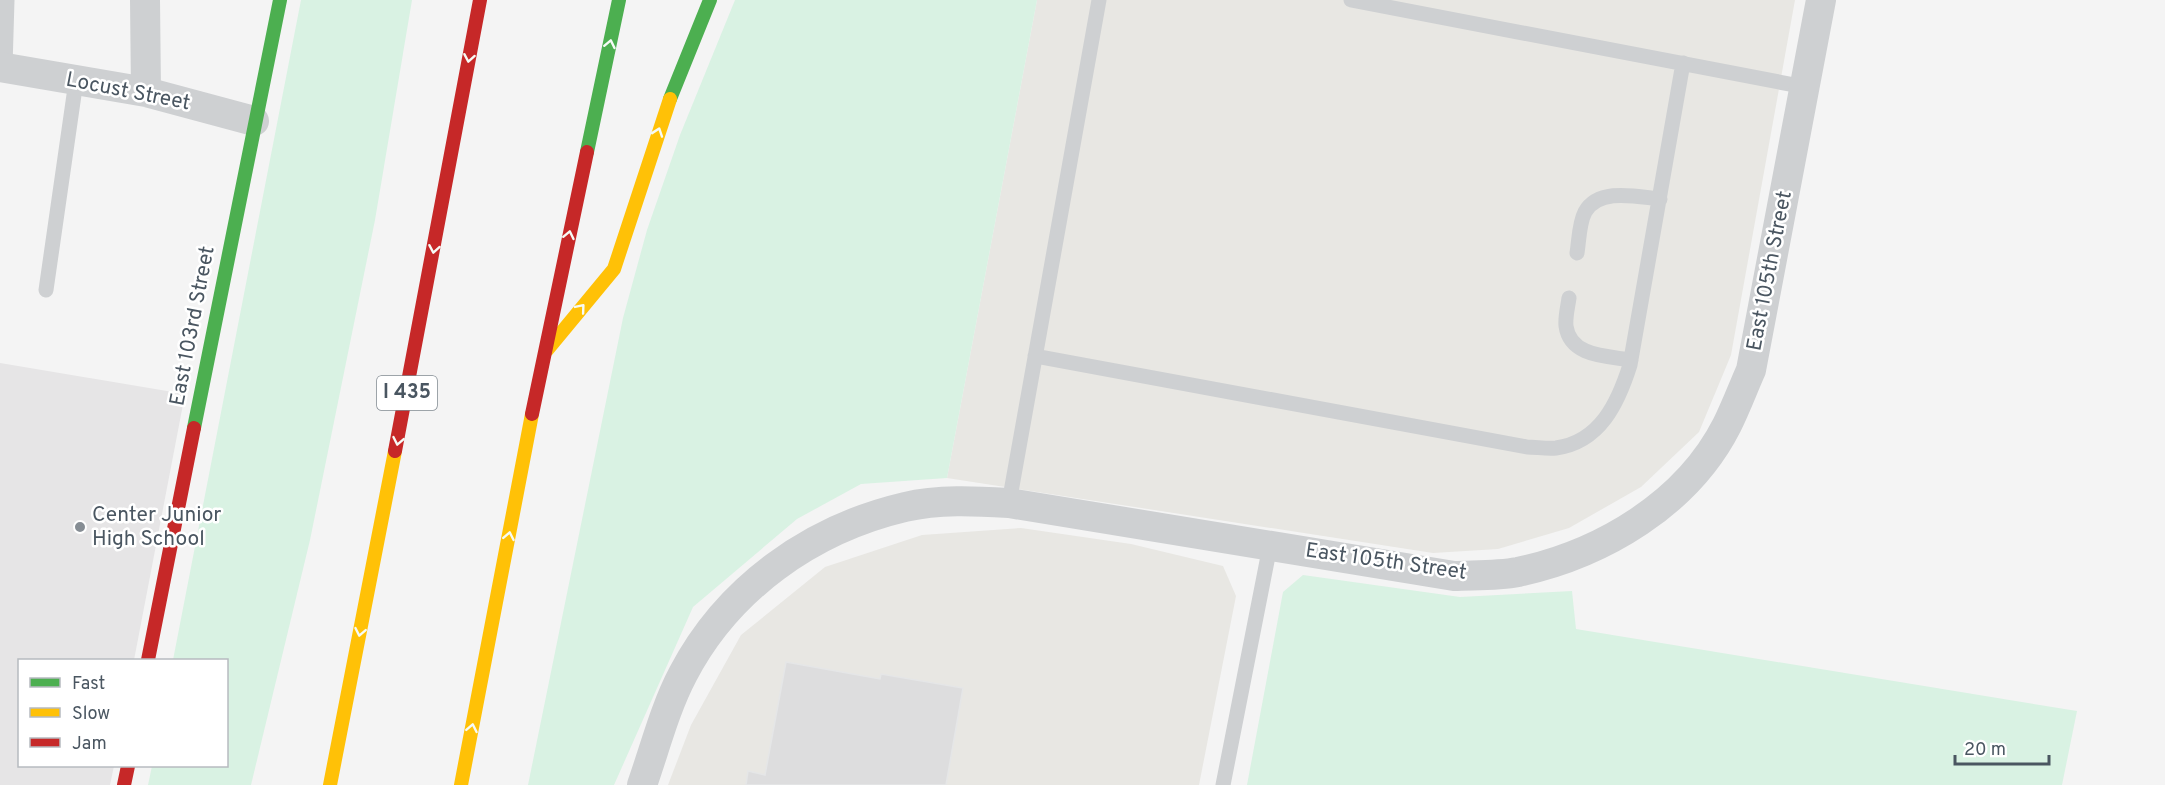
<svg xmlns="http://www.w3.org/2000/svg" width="2165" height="785" viewBox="0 0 2165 785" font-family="Overpass,sans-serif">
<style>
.commercial{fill:#e8e7e3}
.education{fill:#e6e5e6}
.green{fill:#d9f2e3}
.building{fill:#ddddde;stroke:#e5e6e7;stroke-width:1.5}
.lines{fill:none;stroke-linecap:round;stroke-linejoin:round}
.lane{stroke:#ced0d2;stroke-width:15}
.street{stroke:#ced0d2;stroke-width:30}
.fast{stroke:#4caf50;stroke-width:14}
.slow{stroke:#ffc107;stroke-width:14}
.jam{stroke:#c62828;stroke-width:14}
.oneway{stroke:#f6fbf6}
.poi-dot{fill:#868d94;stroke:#fff;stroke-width:2}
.labels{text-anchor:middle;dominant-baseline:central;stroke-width:5;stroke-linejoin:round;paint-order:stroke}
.shield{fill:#fff;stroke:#808990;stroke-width:1.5}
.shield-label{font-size:20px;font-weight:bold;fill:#4a5661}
.street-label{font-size:21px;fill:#4a5661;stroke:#fff}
.poi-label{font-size:21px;fill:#4a5661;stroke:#fff;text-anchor:start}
</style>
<rect width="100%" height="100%" fill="#f4f4f4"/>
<path class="commercial" d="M1037 0H1795L1731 355 1699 432 1641 487 1569 528 1498 549 1433 553 947 478Z
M1021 528 1131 544 1223 566 1236 596 1199 785H668L691 725 741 635 825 567 922 535Z"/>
<path class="education" d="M0 363 185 394 134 660H20V766H114L110 785H0Z"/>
<path class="green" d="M301 0H412L375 220 310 540 251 785H148L152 766H226V660H173Z
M735 0H1037L947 478 861 484 797 519 693 607 614 785H528L623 318 647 230 680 135Z
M1303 575 1460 597 1572 591 1576 629 2077 711 2062 785H1247L1283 592Z"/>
<path class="building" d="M786 662 880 679 881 674 963 688 946 785H746L748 771 765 775Z"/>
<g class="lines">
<path class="lane" d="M1351 0 1805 87
M5 67 7 0
M1577 253C1579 241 1579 223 1585 212 1599 187 1638 197 1660 199
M46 290 76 81
M1569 298C1568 306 1565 317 1566 326 1570 357 1608 356 1631 360
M1035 356 1527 447C1536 447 1547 449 1556 448 1600 442 1618 403 1630 365L1683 63
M1009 503 1099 0
M1223 785 1270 546"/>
<path class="street" d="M145 0 146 92
M0 67 146 92 254 121
M642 785C655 748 665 708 683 674 728 588 811 529 905 507 939 499 975 501 1009 503L1454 576C1474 575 1497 576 1518 572 1602 554 1687 504 1727 425 1736 407 1743 388 1751 370L1821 0"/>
<path class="fast" d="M670 99 710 0
M587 152 619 0
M194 428 280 0"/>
<path class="slow" d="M547 350 614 269 670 99
M330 785 395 451
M461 785 532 414"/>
<path class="jam" d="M532 414 587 152
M395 451 480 0
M148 660 194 428
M124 785 128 766"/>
</g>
<defs><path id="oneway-chevron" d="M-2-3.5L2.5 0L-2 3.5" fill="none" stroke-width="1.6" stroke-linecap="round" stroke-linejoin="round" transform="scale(1.5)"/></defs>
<g class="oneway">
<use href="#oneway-chevron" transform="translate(610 44) rotate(-78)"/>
<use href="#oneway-chevron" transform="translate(469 58) rotate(100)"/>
<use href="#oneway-chevron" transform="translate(658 132) rotate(-71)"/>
<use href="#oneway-chevron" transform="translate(569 235) rotate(-78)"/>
<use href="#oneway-chevron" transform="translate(434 249) rotate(100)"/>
<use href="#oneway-chevron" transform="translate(581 308) rotate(-50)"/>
<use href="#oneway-chevron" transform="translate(398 441) rotate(101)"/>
<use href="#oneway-chevron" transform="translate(509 536) rotate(-79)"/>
<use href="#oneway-chevron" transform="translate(360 632) rotate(101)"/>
<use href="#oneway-chevron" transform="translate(472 728) rotate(-79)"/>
</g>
<circle class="poi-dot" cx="80" cy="527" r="6"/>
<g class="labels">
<rect class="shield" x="377" y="376" width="60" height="34" rx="4.5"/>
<g class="shield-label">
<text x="407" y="393">I 435</text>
</g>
<g class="street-label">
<text transform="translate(128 92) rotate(11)">Locust Street</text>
<text transform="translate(1770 271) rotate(-79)">East 105th Street</text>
<text transform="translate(193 326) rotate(-79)">East 103rd Street</text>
<text transform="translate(1386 562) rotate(8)">East 105th Street</text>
</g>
<g class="poi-label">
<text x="92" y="515">Center Junior<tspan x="92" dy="24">High School</tspan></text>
</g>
</g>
<rect x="18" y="659" width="210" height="108" fill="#ffffff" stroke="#b7bbc0" stroke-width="1.5"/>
<rect x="30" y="678" width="30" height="9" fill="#4caf50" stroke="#b7bbc0" stroke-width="1.5"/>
<text x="72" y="689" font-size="18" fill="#4a5661">Fast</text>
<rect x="30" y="708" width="30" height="9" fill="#ffc107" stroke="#b7bbc0" stroke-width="1.5"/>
<text x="72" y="719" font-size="18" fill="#4a5661">Slow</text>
<rect x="30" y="738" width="30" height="9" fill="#c62828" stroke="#b7bbc0" stroke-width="1.5"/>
<text x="72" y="749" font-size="18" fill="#4a5661">Jam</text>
<path d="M1955 755v9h94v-9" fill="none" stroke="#4a5661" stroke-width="3"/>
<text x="1964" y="755" font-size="18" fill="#4a5661" stroke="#ffffff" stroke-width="4.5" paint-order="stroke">20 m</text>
</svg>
